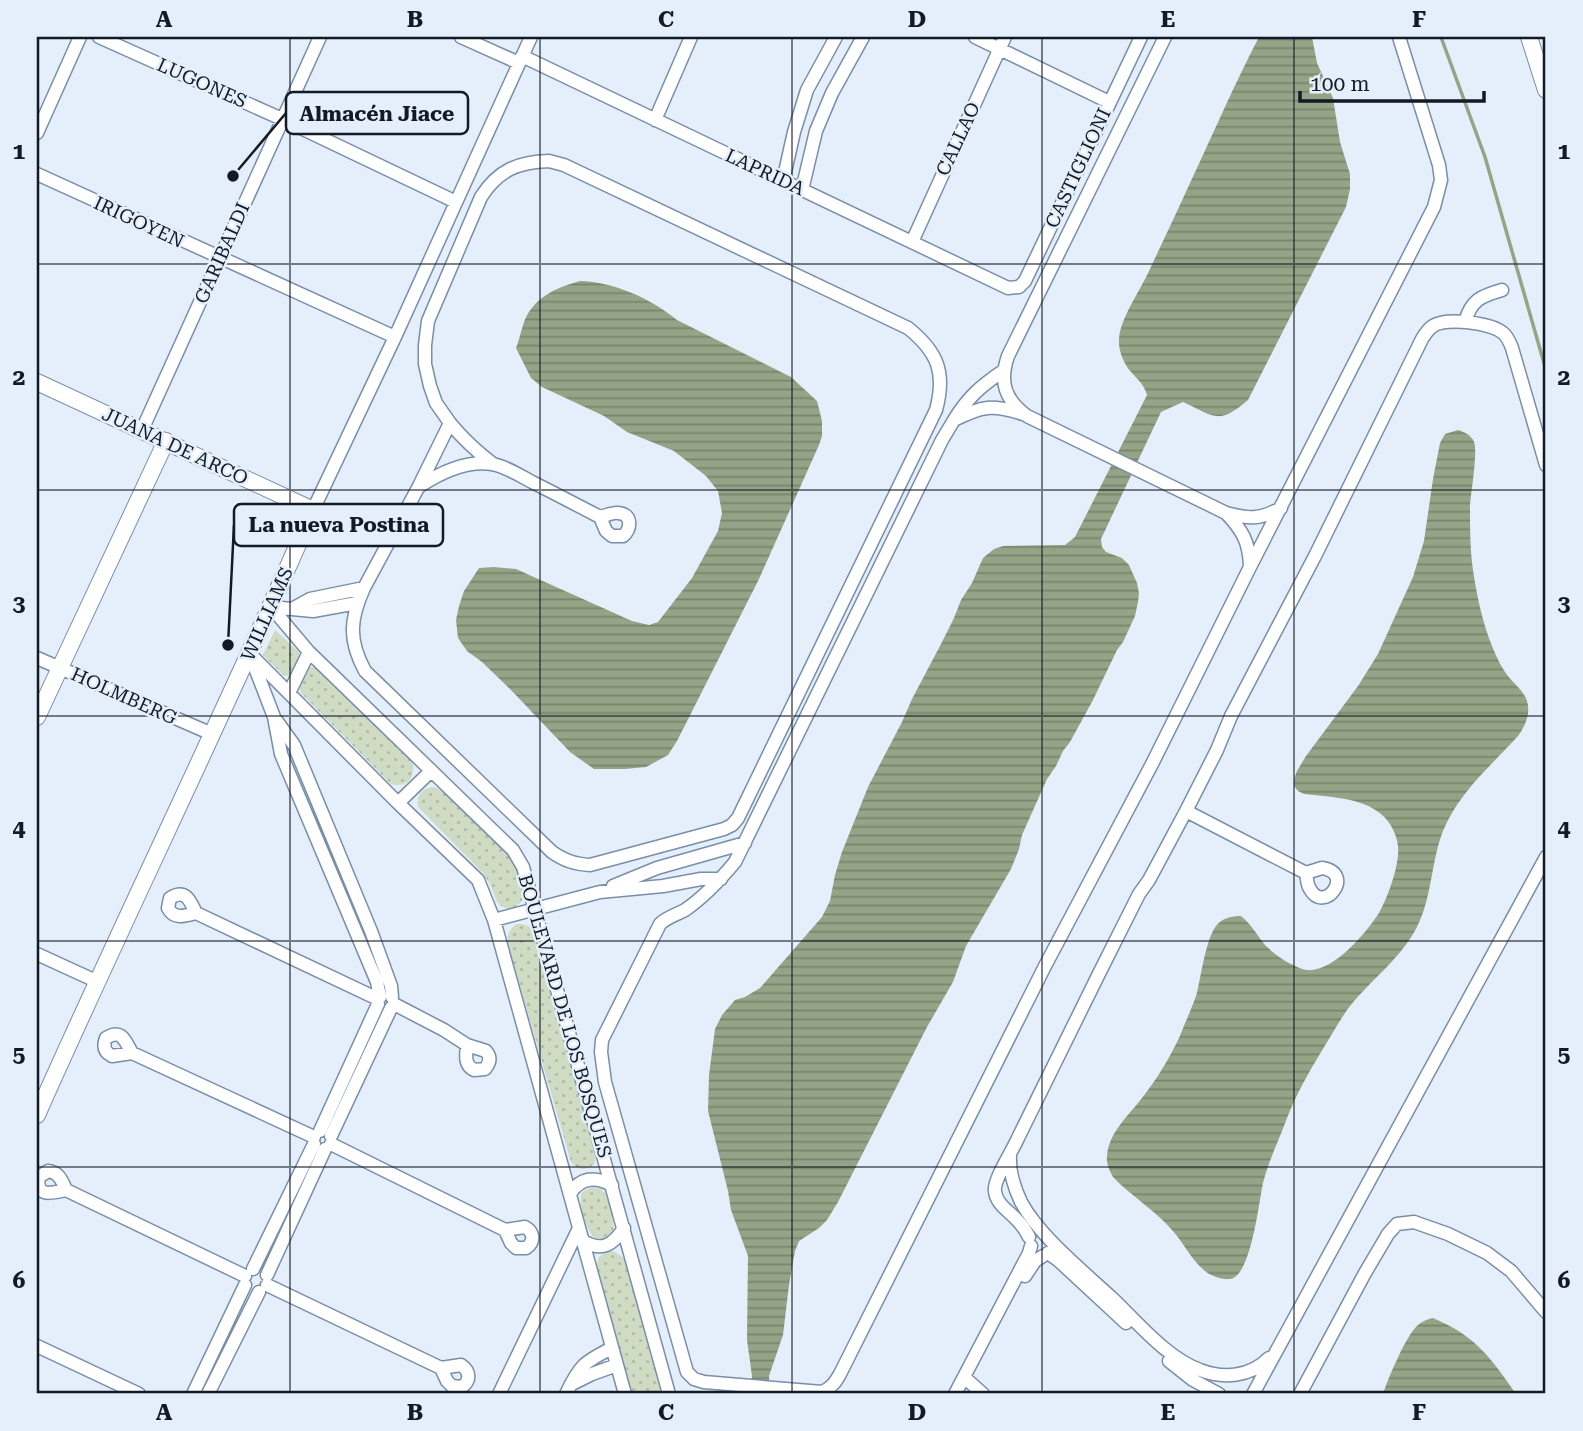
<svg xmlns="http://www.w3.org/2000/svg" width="1583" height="1431" viewBox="0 0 1583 1431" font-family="'Roboto Serif',serif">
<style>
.park{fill:url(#park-dots)}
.water{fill:url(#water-rules)}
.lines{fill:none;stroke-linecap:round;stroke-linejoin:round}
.stream{stroke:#95a486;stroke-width:3.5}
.street-casing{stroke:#788ea9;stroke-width:15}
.secondary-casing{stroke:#788ea9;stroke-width:18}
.street{stroke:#fff;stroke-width:12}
.secondary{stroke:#fff;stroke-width:16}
.grid{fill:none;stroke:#121a25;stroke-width:2;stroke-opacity:0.55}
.labels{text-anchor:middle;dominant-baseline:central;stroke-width:5;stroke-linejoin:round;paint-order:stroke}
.street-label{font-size:19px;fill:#121a25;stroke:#e5effb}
.leader{fill:none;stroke:#121a25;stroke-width:2.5}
.callout-dot{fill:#121a25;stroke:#e5effb;stroke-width:2.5}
.callout{fill:#e5effb;stroke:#121a25;stroke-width:2.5}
.callout-label{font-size:21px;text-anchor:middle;font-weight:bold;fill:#121a25}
.neatline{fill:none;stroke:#121a25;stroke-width:2.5}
.grid-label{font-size:23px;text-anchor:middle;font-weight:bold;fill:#121a25}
</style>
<defs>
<pattern id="park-dots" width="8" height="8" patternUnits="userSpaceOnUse" patternTransform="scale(1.75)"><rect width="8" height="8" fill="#cfdbc3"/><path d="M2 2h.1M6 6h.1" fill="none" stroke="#b1bba7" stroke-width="1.8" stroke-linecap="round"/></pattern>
<pattern id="water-rules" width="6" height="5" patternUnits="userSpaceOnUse" patternTransform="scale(1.75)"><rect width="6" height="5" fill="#95a486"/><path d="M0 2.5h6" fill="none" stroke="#78856d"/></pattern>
</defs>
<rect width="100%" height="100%" fill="#e5effb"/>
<path class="park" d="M275 630 299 652C299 661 296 671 288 676L283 675 263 655Z
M311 667 316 668 412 761C417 776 407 789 391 784L301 693 299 685 307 669Z
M434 787 444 792 513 860 517 866 525 892 522 901 514 908 508 909 501 906 497 902 490 884 482 872 418 807C416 795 422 788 434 787Z
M517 924C528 923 534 928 537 939L596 1157 594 1164C586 1171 578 1171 571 1162L508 944C507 935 509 929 517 924Z
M592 1187C597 1188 599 1187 603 1191 609 1197 615 1222 613 1231L604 1238H595C585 1229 578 1205 582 1192Z
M613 1251 624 1258 626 1264 661 1394H632L597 1269C596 1257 602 1252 613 1251Z"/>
<path class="water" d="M1259 37H1312L1317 63 1333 98 1340 142 1350 174V189L1346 207 1248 400C1218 426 1214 416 1183 402L1161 412 1101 539 1102 547 1106 552 1122 558 1129 565 1137 583 1139 593 1138 602 1135 616 1123 642 1117 650 1093 700 1070 742 1063 751 1056 766 1047 779 1022 835 1019 849 1011 869 966 946 953 982 927 1027 838 1202 827 1220 819 1228 799 1241 795 1251 789 1285 783 1335 769 1376 770 1394H750L752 1376 747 1340 748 1256 731 1210 728 1191 708 1111 709 1075 715 1029 722 1015 735 1000 745 997 760 988 822 917 830 901 835 875 842 852 868 787 902 722 912 699 941 644 954 618 961 600 972 583 983 558 994 549 1003 546 1065 545 1075 537 1147 395C1144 385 1139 381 1132 373 1124 365 1118 350 1119 339 1120 319 1141 289 1149 271 1163 241 1177 212 1190 183 1213 134 1234 85 1259 37Z
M580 281C614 282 650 298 677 320L791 377 817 401 822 421V436L819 445 759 579 677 741 668 755 646 767 625 769H594L570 752 511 690 482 662 467 651 458 638 456 620 459 606 464 591 479 568 494 567 516 569 632 621 649 625 658 622 692 578 718 531 722 513 718 491 706 476 674 451 627 432 604 416 542 387 531 378 516 348C520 338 522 326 526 317 537 296 558 287 580 281Z
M1458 430C1465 432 1472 436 1474 442 1478 451 1471 493 1470 506 1470 527 1470 549 1473 570 1478 604 1487 643 1505 672 1511 682 1524 690 1527 701 1531 714 1525 726 1518 736 1491 766 1459 792 1443 831 1431 862 1432 897 1417 927 1402 956 1376 976 1355 1000 1345 1011 1337 1026 1329 1039 1313 1065 1298 1090 1287 1118 1279 1140 1269 1160 1263 1183 1259 1201 1251 1277 1230 1279 1222 1280 1211 1276 1205 1271 1192 1261 1183 1242 1172 1230 1155 1210 1131 1196 1113 1177 1110 1171 1106 1164 1107 1157 1108 1133 1129 1115 1142 1098 1157 1079 1169 1059 1179 1038 1185 1023 1192 1008 1197 993 1201 976 1206 939 1216 926 1222 918 1232 916 1241 916 1251 924 1257 935 1265 945 1273 953 1281 959 1291 964 1296 966 1301 969 1306 970 1333 973 1366 933 1379 913 1388 897 1400 864 1398 846 1397 835 1390 821 1381 814 1361 797 1328 797 1304 794L1298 791 1294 786V779L1297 771 1306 756 1358 686 1378 654 1413 577 1424 541 1433 479 1440 443 1445 434Z
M1433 1318C1476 1336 1490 1357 1516 1394H1383C1388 1379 1406 1335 1418 1325 1423 1321 1427 1319 1433 1318Z"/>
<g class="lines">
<path class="stream" d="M1441 37 1485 157 1546 370"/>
<g class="street-casing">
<path id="street" d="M99 37 282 119 456 202
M461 37 519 63
M975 37 1109 102
M1165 37 1008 356C999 382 1005 400 1027 416L1226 513
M522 56 1008 288 1019 287 1025 281 1141 37
M655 120 691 37
M37 133 80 37
M549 161 564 165 908 328C938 352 946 373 936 410L738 818 732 825 724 829 590 865C575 864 565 861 552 852L365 671C348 640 350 619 364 588L419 486 450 423 436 403 430 386 425 364V345L428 321 481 197C498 170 518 162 549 161Z
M37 174 395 337
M783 181 794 132 807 90 836 37
M802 190 816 131 832 93 863 37
M912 242 1005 37
M1465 322C1471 300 1481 296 1502 290
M1003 371C981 386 968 397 954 420 982 406 992 404 1023 414
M954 420 942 440 735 862C720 880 704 897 685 910 676 915 667 917 660 924L602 1040 601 1052 605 1082 687 1372 694 1379 704 1382 822 1392C831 1388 835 1383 840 1374L1045 966 1152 764 1250 567 1434 207 1441 180 1439 165 1399 37
M450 423C463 439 476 451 493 464
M142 430 320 37
M420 486C440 473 466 460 492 464 505 466 519 475 532 482 554 493 577 505 600 517L606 531 612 536H623C631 529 633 514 618 513 613 512 605 516 600 517
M313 510 395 337 531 37
M1250 566C1249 542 1243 531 1226 513 1249 519 1259 520 1281 508
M271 607 309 652 513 850 523 867 669 1394
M271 607 313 611 357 603
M292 609 310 599 364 588
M249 653 398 803 478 880 494 920 625 1394
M37 658 212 734
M252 660 274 717 281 754 377 982 380 997
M289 693 309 652
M276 720 294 745 371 931 391 986 392 997
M398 803 431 771
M1186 811 1306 873
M1322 868C1356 873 1324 915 1310 889 1307 885 1307 878 1306 873Z
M613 886 657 868 745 843
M196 913C185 916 174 920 168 908L170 898C186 888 190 901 196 913L378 999
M494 920 600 892 663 886 701 879H721
M37 954 96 981
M394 1004 444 1030 467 1045 486 1051C491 1057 490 1063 485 1069L474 1070C464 1065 466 1055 467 1045
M132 1053C125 1041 122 1028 106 1038 103 1046 104 1052 112 1056L132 1053 314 1137
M320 1131 378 1004
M331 1136 391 1008
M331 1144 505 1230 511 1243 516 1248H526C535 1242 534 1232 525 1227L505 1230
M1010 1156C1009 1172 1014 1187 1021 1202 1040 1237 1084 1272 1113 1299 1138 1323 1167 1358 1200 1370 1223 1379 1251 1377 1269 1358
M66 1190C62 1181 59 1172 48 1171L39 1177C35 1198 52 1193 66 1190L245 1276
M570 1194C580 1177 595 1176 612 1185
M1029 1237C1026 1231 1022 1225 1017 1220 1009 1211 996 1204 995 1191 993 1180 1013 1150 1018 1138 1058 1056 1098 975 1139 894L1149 880 1186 811 1217 750 1231 716 1315 556 1422 339C1425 334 1428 329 1433 326 1446 317 1492 323 1503 333 1508 337 1510 343 1512 348L1546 465
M583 1241C602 1252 613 1245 624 1228
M1048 1253 1058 1260 1126 1323
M253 1269 314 1144
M267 1275 325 1149
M1025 1276 1035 1261 1043 1256
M267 1285 441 1368 461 1365C470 1371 471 1380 462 1387L452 1386 447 1381 441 1368
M37 1346 139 1394
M1169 1361 1193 1380 1219 1394
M964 1377 983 1394
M572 1384 592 1374 617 1365
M193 1394 245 1285
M208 1394 259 1292
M499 1394 579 1228
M566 1394C580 1365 584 1362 612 1348
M955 1394 1029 1253 1031 1246
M1253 1394 1546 857
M1300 1394 1365 1273 1388 1234 1397 1224 1414 1222 1448 1234 1487 1253 1511 1271 1546 1312"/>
</g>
<g class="secondary-casing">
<path id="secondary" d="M1529 37 1546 90
M37 382 313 510C225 713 127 912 37 1115
M37 717 166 441"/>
</g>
<use href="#street" class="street"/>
<use href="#secondary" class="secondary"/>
</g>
<path class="grid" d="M290 37V1394M540 37V1394M792 37V1394M1042 37V1394M1294 37V1394M37 264H1546M37 490H1546M37 716H1546M37 941H1546M37 1167H1546"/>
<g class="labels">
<g class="street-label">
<text transform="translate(202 83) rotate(24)">LUGONES</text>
<text transform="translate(958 139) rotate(-65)">CALLAO</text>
<text transform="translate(1078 168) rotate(-65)">CASTIGLIONI</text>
<text transform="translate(765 172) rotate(25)">LAPRIDA</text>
<text transform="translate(139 222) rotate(25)">IRIGOYEN</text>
<text transform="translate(222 253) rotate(-66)">GARIBALDI</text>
<text transform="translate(175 446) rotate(25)">JUANA DE ARCO</text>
<text transform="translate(267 614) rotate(-66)">WILLIAMS</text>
<text transform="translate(124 696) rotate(24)">HOLMBERG</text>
<text transform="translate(565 1016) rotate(74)">BOULEVARD DE LOS BOSQUES</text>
</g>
</g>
<path class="leader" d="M233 176L286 113M228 645L234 525"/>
<g class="callout-dot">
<circle cx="233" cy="176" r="7"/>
<circle cx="228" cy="645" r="7"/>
</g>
<g class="callout">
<rect x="286" y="92" width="182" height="42" rx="7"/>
<rect x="234" y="504" width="209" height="42" rx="7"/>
</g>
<g class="callout-label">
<text x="377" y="121">Almacén Jiace</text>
<text x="339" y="532">La nueva Postina</text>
</g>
<rect width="1583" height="1431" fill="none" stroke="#e5effb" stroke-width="77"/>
<path d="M1300 91v10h184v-10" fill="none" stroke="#121a25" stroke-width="3.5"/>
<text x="1310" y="91" font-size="21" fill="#121a25" stroke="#e5effb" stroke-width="5" paint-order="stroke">100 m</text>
<rect x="38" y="38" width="1506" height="1354" class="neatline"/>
<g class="grid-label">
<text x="164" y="27">A</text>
<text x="415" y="27">B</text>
<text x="666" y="27">C</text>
<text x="917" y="27">D</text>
<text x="1168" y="27">E</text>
<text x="1419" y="27">F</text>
<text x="19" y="159">1</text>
<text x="1564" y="159">1</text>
<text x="19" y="385">2</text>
<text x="1564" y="385">2</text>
<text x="19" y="611">3</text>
<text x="1564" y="611">3</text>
<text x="19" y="836">4</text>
<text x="1564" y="836">4</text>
<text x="19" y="1062">5</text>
<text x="1564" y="1062">5</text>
<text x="19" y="1288">6</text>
<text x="1564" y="1288">6</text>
<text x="164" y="1420">A</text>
<text x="415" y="1420">B</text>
<text x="666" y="1420">C</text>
<text x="917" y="1420">D</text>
<text x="1168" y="1420">E</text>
<text x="1419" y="1420">F</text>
</g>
</svg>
